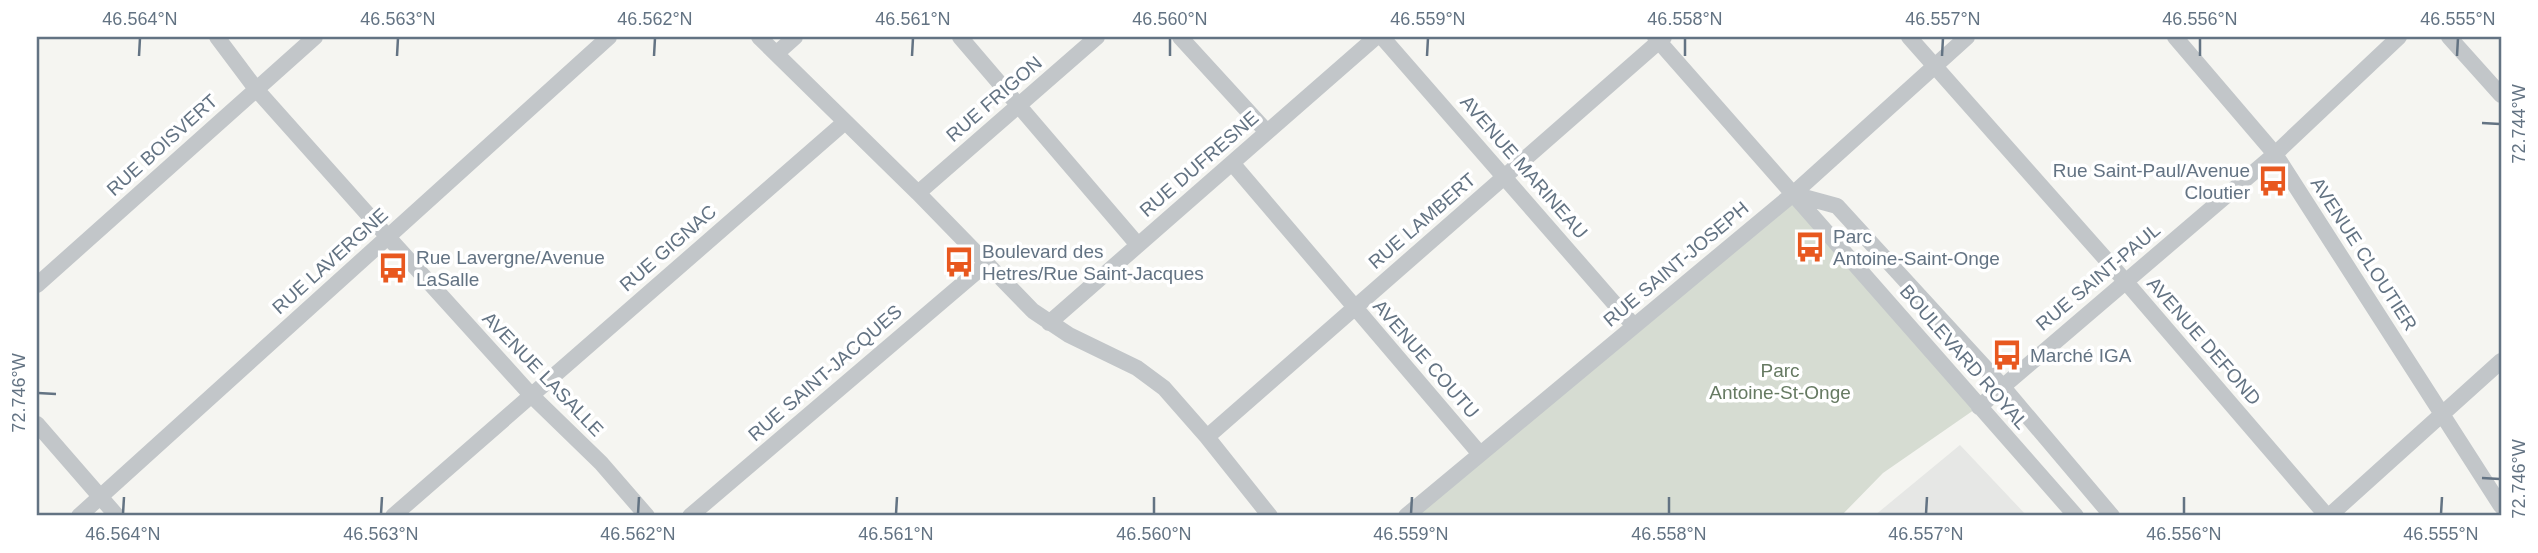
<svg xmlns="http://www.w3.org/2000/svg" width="2538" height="553" viewBox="0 0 2538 553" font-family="Helvetica,sans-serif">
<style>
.built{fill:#e6e7e5}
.green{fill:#d6dcd2}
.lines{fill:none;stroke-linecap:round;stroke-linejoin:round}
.minor{stroke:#c2c6c9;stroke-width:16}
.ticks{fill:none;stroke:#637383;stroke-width:2.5}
.labels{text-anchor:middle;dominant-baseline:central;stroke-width:7;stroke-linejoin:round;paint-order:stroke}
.street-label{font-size:19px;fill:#637383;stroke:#fff}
.poi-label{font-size:19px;fill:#637383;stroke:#fff;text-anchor:start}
.park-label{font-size:19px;fill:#667a62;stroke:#fff}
.neatline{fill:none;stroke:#637383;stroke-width:2.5}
.ticks-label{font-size:18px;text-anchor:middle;fill:#637383}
</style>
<rect width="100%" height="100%" fill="#f5f5f1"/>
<path class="built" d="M1960 445 2027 516H1874Z"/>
<path class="green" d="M1793 194 1984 403 1883 473 1841 516H1407Z"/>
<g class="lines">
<path class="minor" d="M217 37 256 89 388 237 532 396 601 463 647 516
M759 37 918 193 1033 311 1069 335 1137 368 1164 388 1207 437 1270 516
M960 37 1138 245
M1180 37 1267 132
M1382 37 1634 326
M1655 37 2076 516
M1909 37 2126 282 2327 516
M2175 37 2275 154 2501 506
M2449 37 2501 95
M777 53 795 37
M1232 163 1480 454
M918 193 1097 37
M1793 194 1837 206 2002 386 2112 516
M37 285 315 37
M1049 323 1376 37
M1979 407 2275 154 2399 37
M37 424 117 516
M1207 437 1664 37
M79 516 609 37
M393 516 845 122
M690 516 987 263
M1406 516 1793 194 1967 37
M2329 516 2501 361"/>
</g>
<path class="ticks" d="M139 56 140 38M397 56 398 38M654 56 655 38M912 56 913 38M1170 56V38M1427 56 1428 38M1685 56V38M1942 56 1943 38M2200 56V38M2457 56 2458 38M2482 123 2500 124M38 393 56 394M2482 478 2500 479M123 514 124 497M381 514 382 497M638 514 639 497M896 514 897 497M1154 514V497M1411 514 1412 497M1669 514V497M1926 514 1927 497M2184 514V497M2441 514 2442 497"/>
<defs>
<g id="bus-bare" transform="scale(2.415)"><path d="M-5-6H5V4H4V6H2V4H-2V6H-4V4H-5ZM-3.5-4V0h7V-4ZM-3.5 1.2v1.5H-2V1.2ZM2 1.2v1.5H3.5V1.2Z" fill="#e8581f" stroke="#fff" stroke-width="2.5" paint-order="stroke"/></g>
</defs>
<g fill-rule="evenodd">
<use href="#bus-bare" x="2273" y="181"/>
<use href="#bus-bare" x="1810" y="247"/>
<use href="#bus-bare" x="959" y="262"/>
<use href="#bus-bare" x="393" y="268"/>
<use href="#bus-bare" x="2007" y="355"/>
</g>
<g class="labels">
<g class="street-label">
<text transform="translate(994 99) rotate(-41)">RUE FRIGON</text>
<text transform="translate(162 145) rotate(-42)">RUE BOISVERT</text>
<text transform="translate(1199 164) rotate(-41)">RUE DUFRESNE</text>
<text transform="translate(1524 167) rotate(49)">AVENUE MARINEAU</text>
<text transform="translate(1422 221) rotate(-41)">RUE LAMBERT</text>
<text transform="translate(668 248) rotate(-41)">RUE GIGNAC</text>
<text transform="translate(2364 254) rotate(57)">AVENUE CLOUTIER</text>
<text transform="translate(330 261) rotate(-42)">RUE LAVERGNE</text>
<text transform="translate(1676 264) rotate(-40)">RUE SAINT-JOSEPH</text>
<text transform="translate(2098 277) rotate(-40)">RUE SAINT-PAUL</text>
<text transform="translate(2204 341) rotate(49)">AVENUE DEFOND</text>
<text transform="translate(1964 357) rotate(49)">BOULEVARD ROYAL</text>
<text transform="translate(1426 359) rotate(49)">AVENUE COUTU</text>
<text transform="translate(825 373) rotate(-41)">RUE SAINT-JACQUES</text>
<text transform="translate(543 374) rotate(46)">AVENUE LASALLE</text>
</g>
<g class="poi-label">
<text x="2250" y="170" text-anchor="end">Rue Saint-Paul/Avenue<tspan x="2250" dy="22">Cloutier</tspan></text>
<text x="1833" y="236">Parc<tspan x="1833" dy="22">Antoine-Saint-Onge</tspan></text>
<text x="982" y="251">Boulevard des<tspan x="982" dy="22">Hetres/Rue Saint-Jacques</tspan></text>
<text x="416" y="257">Rue Lavergne/Avenue<tspan x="416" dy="22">LaSalle</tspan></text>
<text x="2030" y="355">Marché IGA</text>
</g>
<g class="park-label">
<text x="1780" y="370">Parc<tspan x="1780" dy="22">Antoine-St-Onge</tspan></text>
</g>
</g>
<rect width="2538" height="553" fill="none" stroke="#ffffff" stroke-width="77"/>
<rect x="38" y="38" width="2462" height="476" class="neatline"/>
<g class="ticks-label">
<text x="140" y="25">46.564°N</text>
<text x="398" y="25">46.563°N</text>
<text x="655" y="25">46.562°N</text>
<text x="913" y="25">46.561°N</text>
<text x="1170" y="25">46.560°N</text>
<text x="1428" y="25">46.559°N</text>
<text x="1685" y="25">46.558°N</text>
<text x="1943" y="25">46.557°N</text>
<text x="2200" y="25">46.556°N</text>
<text x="2458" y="25">46.555°N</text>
<text transform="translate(2519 124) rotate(-90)" y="6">72.744°W</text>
<text transform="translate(19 393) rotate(-90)" y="6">72.746°W</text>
<text transform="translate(2519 479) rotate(-90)" y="6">72.746°W</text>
<text x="123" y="540">46.564°N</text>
<text x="381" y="540">46.563°N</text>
<text x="638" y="540">46.562°N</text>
<text x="896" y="540">46.561°N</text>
<text x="1154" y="540">46.560°N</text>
<text x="1411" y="540">46.559°N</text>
<text x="1669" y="540">46.558°N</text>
<text x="1926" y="540">46.557°N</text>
<text x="2184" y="540">46.556°N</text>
<text x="2441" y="540">46.555°N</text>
</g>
</svg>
